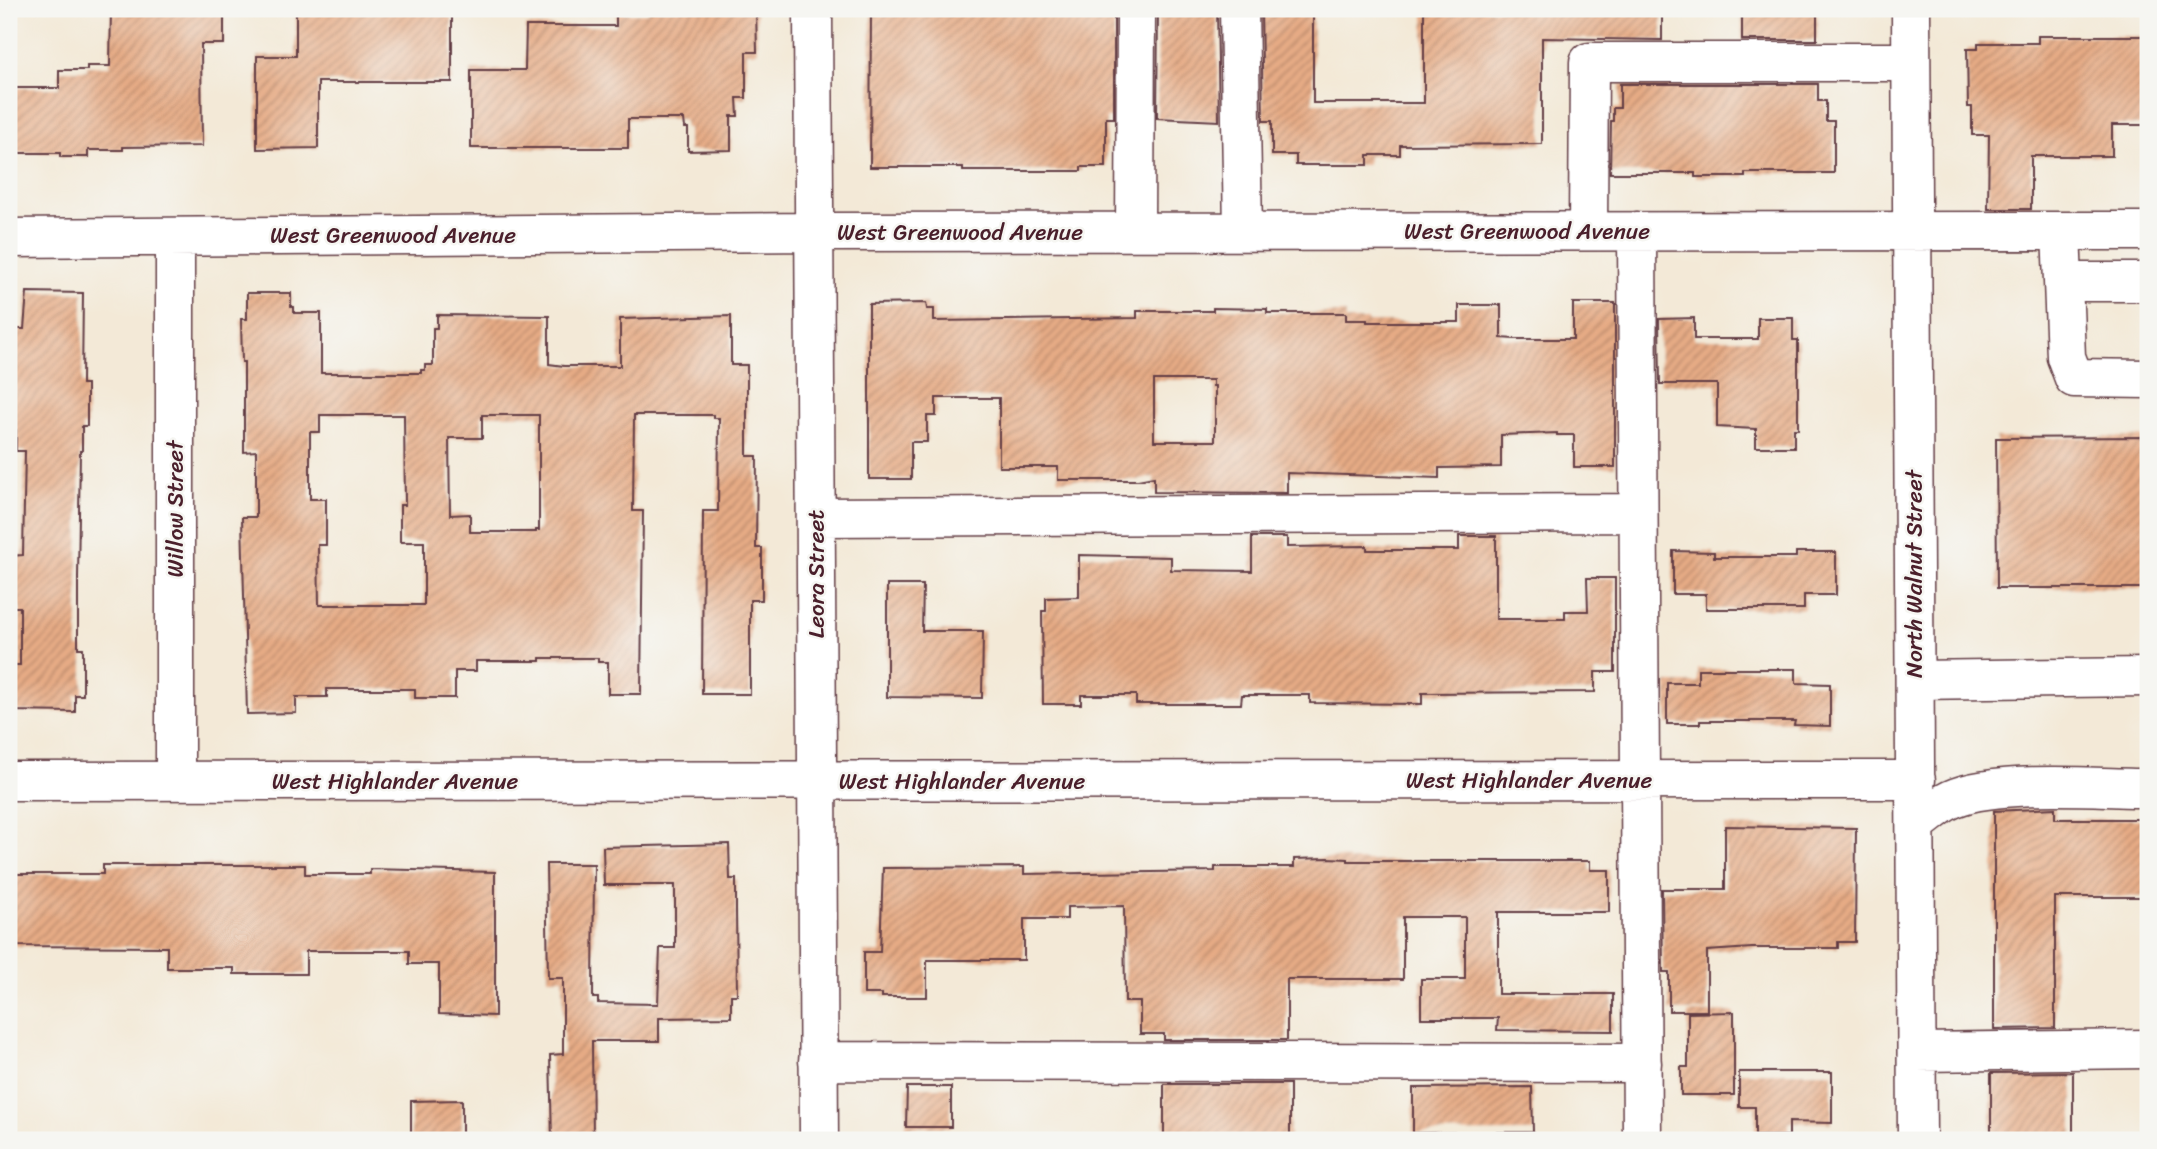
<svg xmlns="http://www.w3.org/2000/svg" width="2157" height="1149" viewBox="0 0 2157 1149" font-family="Sriracha,sans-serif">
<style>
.building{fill:url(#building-hatch);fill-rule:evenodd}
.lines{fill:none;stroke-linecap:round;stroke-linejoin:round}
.minor-casing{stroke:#633d45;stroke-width:41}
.minor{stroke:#fff;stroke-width:38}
.labels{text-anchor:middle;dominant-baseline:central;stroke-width:5;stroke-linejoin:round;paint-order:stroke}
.street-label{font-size:23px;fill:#4a1f2b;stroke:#f6f6f2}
</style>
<defs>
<pattern id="building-hatch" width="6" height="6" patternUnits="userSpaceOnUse" patternTransform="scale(1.75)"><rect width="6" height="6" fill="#e6ab85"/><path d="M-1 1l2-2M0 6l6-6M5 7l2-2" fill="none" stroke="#bc8b6d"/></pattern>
</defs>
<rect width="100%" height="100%" fill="#f6f6f2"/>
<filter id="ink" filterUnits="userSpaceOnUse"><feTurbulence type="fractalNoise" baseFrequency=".0143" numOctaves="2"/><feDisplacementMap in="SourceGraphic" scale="14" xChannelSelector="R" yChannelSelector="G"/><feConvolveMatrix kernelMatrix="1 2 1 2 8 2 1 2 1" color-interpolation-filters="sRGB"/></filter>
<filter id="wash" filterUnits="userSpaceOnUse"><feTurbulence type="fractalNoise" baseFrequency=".00686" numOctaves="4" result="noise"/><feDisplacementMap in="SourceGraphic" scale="28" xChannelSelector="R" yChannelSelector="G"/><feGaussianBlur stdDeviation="1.57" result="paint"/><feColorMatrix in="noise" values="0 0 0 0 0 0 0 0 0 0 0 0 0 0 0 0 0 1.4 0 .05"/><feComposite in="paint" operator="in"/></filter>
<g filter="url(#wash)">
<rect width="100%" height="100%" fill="#f3e9d7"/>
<g id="blocks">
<path class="building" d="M111 9H224V44H201L202 146 123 147V150H88V157H60V153H9V88H59V70H87V66H110Z
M354 9H452V82H318V148L257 149V56H296V11H354Z
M648 9H756L757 52H746V98H737L738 116H731V150L688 151V128H685L684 119H628V148H471V70H525L526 26H616V13H648Z
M871 9H1114V118H1106V167H1081V171H963V167H870Z
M1158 9H1217L1219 121 1157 118Z
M1261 9H1313V103H1424V9H1662V40L1542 38V144L1400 145V155H1368V165H1296V155H1272V121H1263Z
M1742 9H1817V40H1742Z
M2038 36H2148V125H2112V156H2031V209H1988L1989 135H1972V107H1968L1967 49H1978V43H2038Z
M1620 84H1818V101H1826V121H1834V173H1745V177H1695V173H1610L1611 121H1613V108H1620Z
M27 292 83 293 82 384H87V426H82V451H80L78 578V648H83V695H75V712L9 711V665H20V607H9V556L23 555 25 451H16V430H9L11 329H24Z
M247 293H291V307H294V313H321V373H421V370H425V365H433V328H437V315L549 316V364L564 366H620V319L731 316V365H747V456H757L756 548H762V600H750V694H702L703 511H718L719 418H713V415H634L633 511H643L641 694H608V662H598V658H540V661H476V671H455V698H415V689H327V697H296V713L247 714 242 517H256V451L244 452V362H242L241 319H247ZM320 415H404L405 505H400V542H424V605H319L318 545H326V499H310V432H320ZM482 415H539V530H536V532H470V514L450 515 449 438H482Z
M926 303 927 309H934V321L1137 318V311H1213V308L1267 309V313H1346V320H1367V322H1459V305H1501V338L1514 339H1573V303H1615V467H1574V435H1557V433L1501 435V467L1439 468V478L1287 473V493L1154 492V477L1138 480H1058V467H999V398H936V416H927V442H911V479H869V304ZM1154 380H1213V386H1215V441H1154Z
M1694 318V339H1758V318H1793V340H1798V429H1794V447H1756V429L1717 427V384H1660L1659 319Z
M2148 437V588H1997L1996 438Z
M1459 536H1496V619H1565V611H1588L1587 578H1615V672H1595V692L1422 693V704L1310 703V695H1242L1241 704H1136V695H1081V704H1043L1042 611H1046V598L1079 597V555L1171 557V570L1252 571V537H1287V547L1367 546V550H1459Z
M1673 551 1714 552V557H1796V552H1836V595H1804V609H1706V594H1673Z
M887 585H923L922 631H983L982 698 887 697Z
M1698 669H1796V683L1830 684V726L1794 725 1795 721H1700V724H1667V683H1698Z
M2055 808V819H2148V897H2055V1028L1994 1029V811Z
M1725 826 1856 828 1855 942H1838V948H1752L1707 951V1011H1669V972H1663L1662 889H1725Z
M729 844 730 879H736V910L737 995H731V1017L659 1018V1041H592L593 1140H552L550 1055 563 1054V978H548L546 864H594L593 998H598V1003L658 1004 660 948H675V885H604L603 847Z
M1328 858 1348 859V861H1590V870H1609V912H1498V994H1613V1031L1497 1030 1498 1018H1421V979H1465V917H1403V979H1287V1040H1164V1034H1140V1002H1125L1124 906 1067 907V919H1024V960H927V997H882V994H864V952H880L883 868 1024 867V874L1215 871V867H1294V859Z
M103 865H305V874H370V869L495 872V1016L439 1014V964H409V951H306V974H234V968H167V947L9 946V874H103Z
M1734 1012V1095H1681V1067H1688V1013Z
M1739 1072H1832V1123L1789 1122V1136H1755V1107H1739Z
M2073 1072V1140H1991V1073Z
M1164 1084H1290V1140H1164Z
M907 1087H951V1127H906Z
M1532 1087 1533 1132 1413 1133V1088Z
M462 1100V1140H411V1101Z"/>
</g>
</g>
<g filter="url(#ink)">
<use href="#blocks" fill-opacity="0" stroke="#633d45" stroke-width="2"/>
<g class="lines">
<g class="minor-casing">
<path id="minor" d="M813 9 819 1140
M1239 9 1243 231
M1911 9 1917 1140
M1135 231 1136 9
M1588 231 1589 62H1911
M1637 231 1642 1140
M2061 231 2066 357 2074 378 2148 379
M175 237V781
M9 238 814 232 2148 231
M2063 282H2148
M816 517 1638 513
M1915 680 2148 677
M9 781 1916 780
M1916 824C1926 817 1936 808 1946 802 1986 778 2099 788 2148 788
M1917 1052 2148 1049
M818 1061 1642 1063"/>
</g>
<use href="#minor" class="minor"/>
</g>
</g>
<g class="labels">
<g class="street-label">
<text x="1527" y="231">West Greenwood Avenue</text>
<text x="960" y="232">West Greenwood Avenue</text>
<text x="393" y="235">West Greenwood Avenue</text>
<text transform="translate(175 509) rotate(-90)">Willow Street</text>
<text transform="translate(816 574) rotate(-90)">Leora Street</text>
<text transform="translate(1914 574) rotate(-90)">North Walnut Street</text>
<text x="1529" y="780">West Highlander Avenue</text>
<text x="395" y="781">West Highlander Avenue</text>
<text x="962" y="781">West Highlander Avenue</text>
</g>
</g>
<rect width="2157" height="1149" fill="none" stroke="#f6f6f2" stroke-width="35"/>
</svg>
